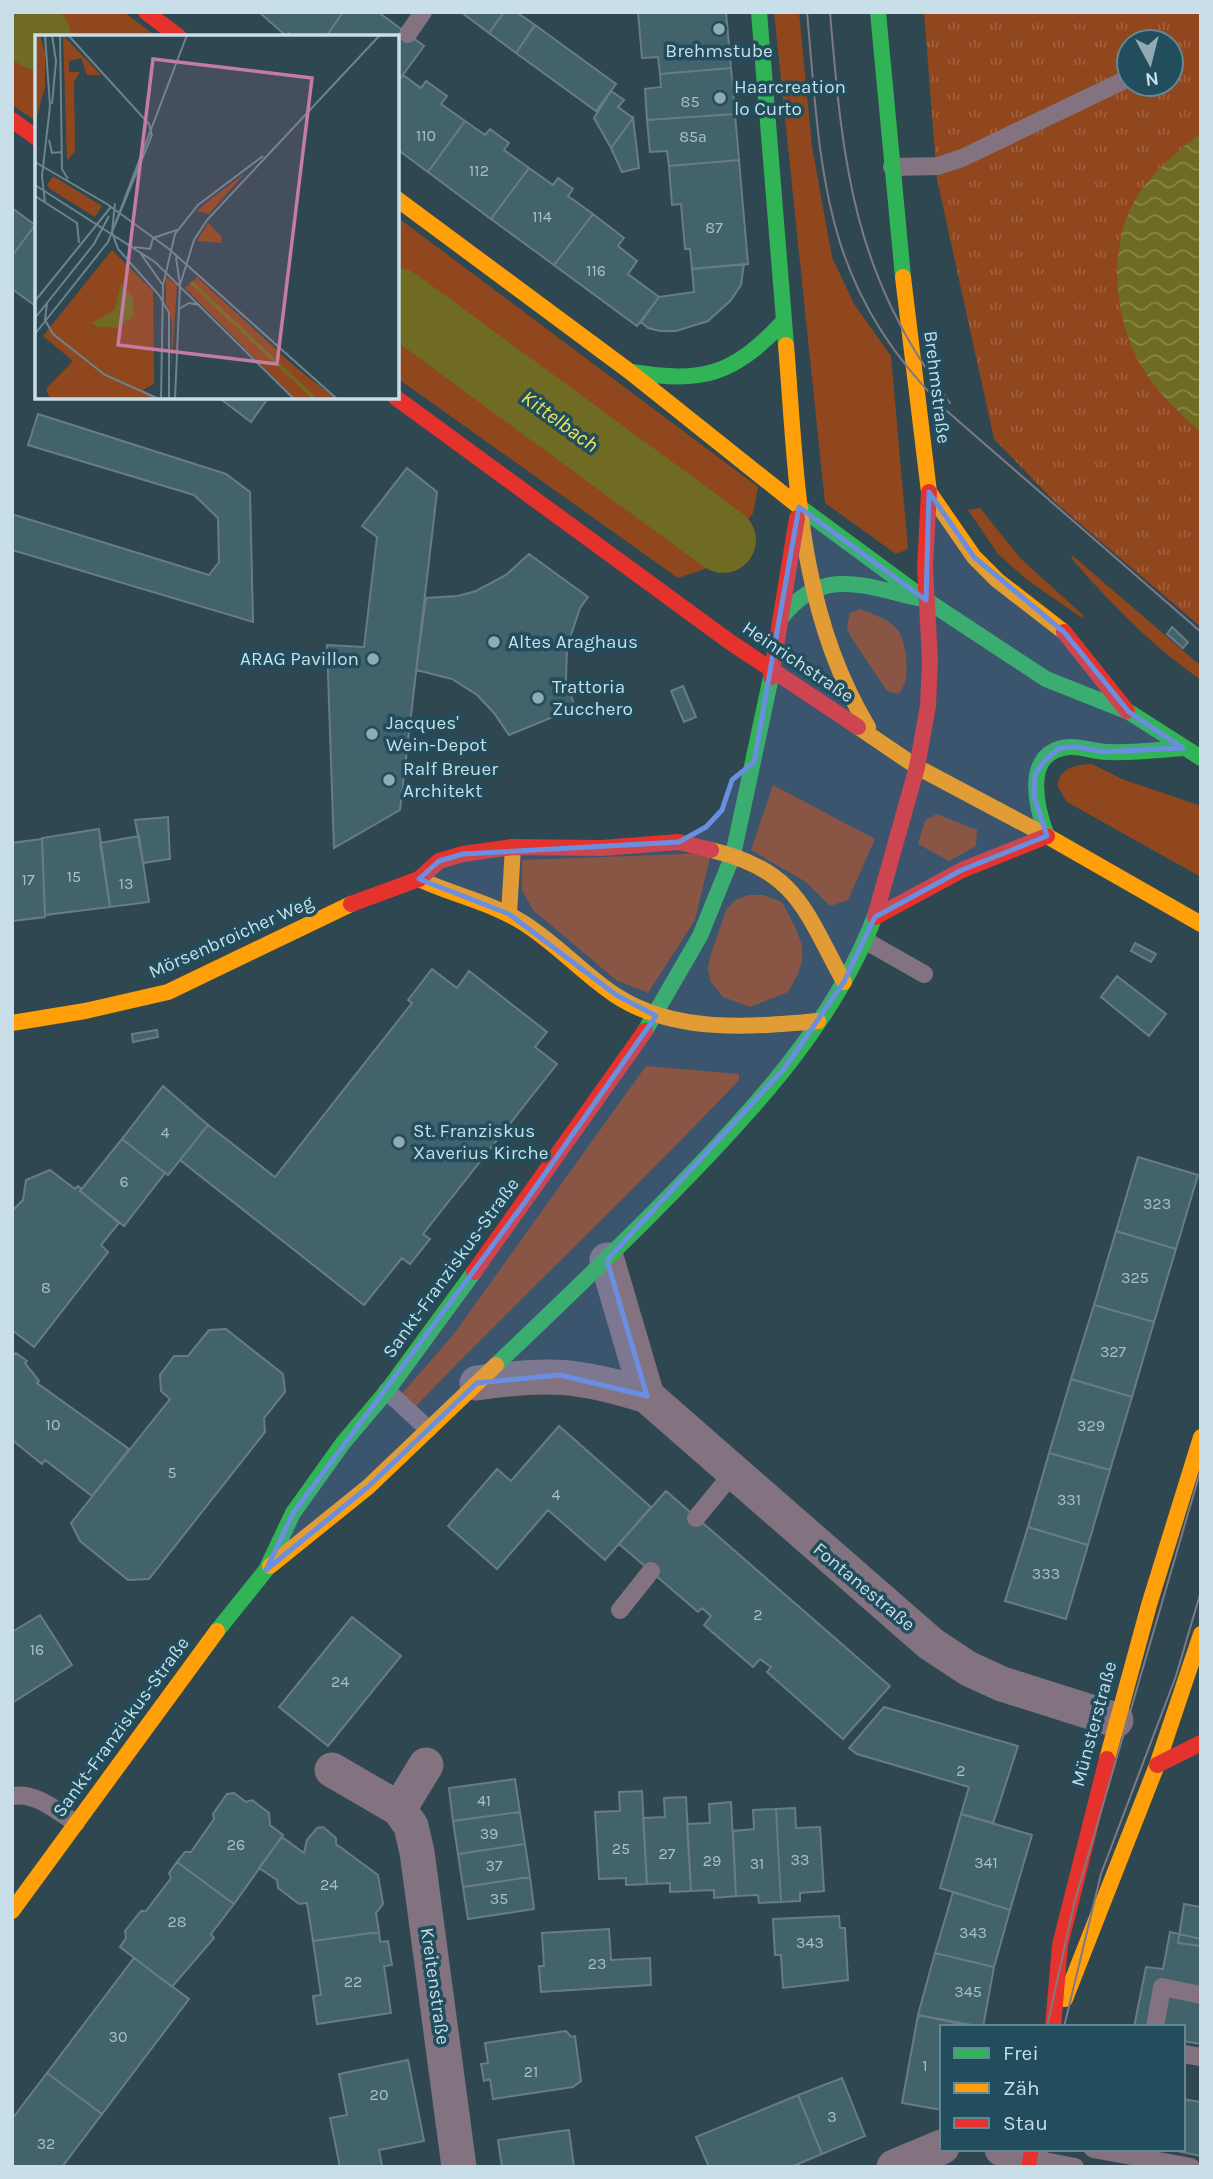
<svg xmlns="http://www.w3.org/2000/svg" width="1213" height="2179" viewBox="0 0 1213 2179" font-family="Karla,sans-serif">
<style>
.grass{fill:#91471d}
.park{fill:url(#park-tufts);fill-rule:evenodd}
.water{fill:url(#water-waves)}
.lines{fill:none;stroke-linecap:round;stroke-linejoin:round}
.river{stroke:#6f6b22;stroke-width:66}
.building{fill:#42626c;stroke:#697c84;stroke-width:2}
.lane{stroke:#83727f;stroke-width:18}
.street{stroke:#83727f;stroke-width:35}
.fast{stroke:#30b455;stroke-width:16}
.slow{stroke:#ff9f0a;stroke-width:16}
.jam{stroke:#e5322d;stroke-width:16}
.tram{stroke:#7f7984;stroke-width:2}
.marked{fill:#6a8fe0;fill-opacity:0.2;stroke:#6a8fe0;stroke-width:5;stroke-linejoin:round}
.poi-dot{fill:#92aab3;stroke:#214d5d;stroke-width:2.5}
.labels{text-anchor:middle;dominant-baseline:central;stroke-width:7;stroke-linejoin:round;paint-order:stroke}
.number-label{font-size:16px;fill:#a6c0ca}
.poi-label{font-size:19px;fill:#c8dfe9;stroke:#214d5d;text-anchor:start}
.street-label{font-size:19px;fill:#c8dfe9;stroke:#214d5d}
.water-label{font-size:21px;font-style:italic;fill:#ede458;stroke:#214d5d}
.inset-river{fill:none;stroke:#6f6b22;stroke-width:3.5}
.inset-road{fill:none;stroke:#6c848d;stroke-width:2}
.view{fill:#c57ca2;fill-opacity:0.15;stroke:#c57ca2;stroke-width:3.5}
.inset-edge{fill:none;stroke:#c8dfe9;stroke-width:3.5}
</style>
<defs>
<pattern id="park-tufts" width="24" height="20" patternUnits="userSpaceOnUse" patternTransform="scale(1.75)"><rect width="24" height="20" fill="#91471d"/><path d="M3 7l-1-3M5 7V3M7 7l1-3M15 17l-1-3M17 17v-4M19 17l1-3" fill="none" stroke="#9f613e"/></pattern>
<pattern id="water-waves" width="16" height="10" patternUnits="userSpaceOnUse" patternTransform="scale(1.75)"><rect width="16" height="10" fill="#6f6b22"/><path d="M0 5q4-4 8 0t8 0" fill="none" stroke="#88874d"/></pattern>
</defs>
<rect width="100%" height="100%" fill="#2f4750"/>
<path class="grass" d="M12 12H124L157 37H37V122L12 105Z
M774 12H799L812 147 832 257 854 304 891 356 908 549 896 554 825 503Z
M397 217 758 487 753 513 713 566 678 578 397 378Z
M980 508 1020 558 1083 615 1082 618 1026 579 998 554 968 510Z
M1073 556 1201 666V680C1151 645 1111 604 1071 558Z
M861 609C872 614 889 619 897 629 907 642 912 683 898 694L887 691 851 637 847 628 850 613Z
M1092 764 1122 779 1201 806V877L1067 802 1058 787C1058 767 1076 765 1092 764Z
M773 785 875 839 848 900 830 906 806 882 751 850Z
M937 814 977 830 976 846 949 861 918 844 925 820Z
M711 853 695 920 648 993 616 980 533 910 522 890V860Z
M748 895H763L782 902C802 941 813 952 788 992L750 1007 723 997 710 981 708 968 711 954 726 910 735 900Z
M646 1066 739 1074V1080C633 1192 521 1297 414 1408L400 1396 453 1335Z"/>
<path class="park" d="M924 12H1201V627L1057 504 994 439 937 179ZM1129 42H1171V84H1129Z"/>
<path class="water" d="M1201 133V433C1182 415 1162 397 1147 375 1113 325 1105 243 1140 192 1156 169 1179 150 1201 133Z"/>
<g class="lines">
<path class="river" d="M12 18 38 37
M397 301 723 540"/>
</g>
<path class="building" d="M259 12H343L326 37H293L289 33 286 36Z
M343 12H378L424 46 397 83V37H326Z
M461 12H504L489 33Z
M504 12H516L535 25 516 53 489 33Z
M638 12H726L731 68 660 74 658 57 642 58Z
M535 25 616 84 596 111 516 53Z
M731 68 735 114 647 120 645 89 661 87 660 74Z
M403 75 421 88 426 81 447 96 441 104 465 121 428 172 397 149V83Z
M611 91 624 100 618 107 633 118 611 148 594 118Z
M735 114 739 160 669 166 667 151 650 152 647 120Z
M633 118 639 168 622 172 611 148Z
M465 121 485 135 490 129 509 143 504 150 529 168 491 219 428 172Z
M739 160 748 264 692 269 690 249H685L681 204 672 205 669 166Z
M529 168 553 185 558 178 573 189 568 196 593 214 554 265 491 219Z
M12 208 35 225 12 256Z
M593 214 624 238 618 246 637 261 628 274 659 297 637 326 554 265Z
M35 225 37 226V307L12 289V256Z
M744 264 741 285 731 300 708 321 676 331H660L648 328 641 322 659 297 694 292 692 269Z
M218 397H269L251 422Z
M38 414 226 474 250 492 253 622 12 550V514L209 575 219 562 218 518 194 495 28 445Z
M407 468 437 492 400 810 334 848 327 645 364 647 377 537 362 526Z
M529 554 588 597 580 608 567 647 566 679 575 708 509 735 494 713 477 695 452 679 416 670 426 598 458 596 476 591 506 575Z
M1172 627 1188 642 1183 648 1167 634Z
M683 686 696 717 684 722 671 691Z
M168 817 170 859 143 863 135 820Z
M99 829 110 907 45 915 42 838Z
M139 836 149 902 110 907 100 843Z
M42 839 45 917 12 921V843Z
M1135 943 1156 954 1151 962 1131 951Z
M432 969 457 988 469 971 547 1032 535 1047 557 1064 423 1234 430 1239 410 1264 402 1258 364 1305 180 1160 208 1125 275 1177 412 1003 408 1000Z
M1117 976 1166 1014 1149 1036 1101 997Z
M157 1030 158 1037 133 1042 132 1034Z
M163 1086 208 1125 168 1175 122 1139Z
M122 1139 165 1173 124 1226 80 1191Z
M1138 1157 1198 1175 1176 1249 1116 1231Z
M50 1170 75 1189 78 1186 82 1189 80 1191 119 1223 101 1245 108 1252 34 1347 12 1330V1211L23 1200 26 1180Z
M1116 1231 1176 1249 1154 1322 1094 1305Z
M1094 1305 1154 1322 1132 1397 1071 1379Z
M226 1329 283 1374 285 1392 264 1418 265 1432 149 1579 128 1580 80 1541 71 1523 170 1399 161 1391 160 1375 174 1356H188L209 1330Z
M16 1353 27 1361 25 1363 39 1381 37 1383 129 1449 92 1496 45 1460 42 1464 12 1440V1356Z
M1071 1379 1132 1397 1110 1470 1049 1453Z
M559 1426 651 1507 605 1560 548 1510 497 1569 448 1526 497 1469 511 1481Z
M1049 1453 1110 1470 1088 1545 1028 1527Z
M666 1491 890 1686 843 1739 767 1672 771 1667 760 1659 753 1667 704 1625 711 1616 702 1608 698 1612 619 1544Z
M1028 1527 1088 1545 1066 1619 1005 1601Z
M40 1615 72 1665 12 1703V1632Z
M352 1617 401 1656 328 1746 279 1707Z
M884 1707 1018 1746 993 1823 961 1814 969 1787 857 1754 849 1748Z
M515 1779 520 1812 453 1821 449 1788Z
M642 1791 647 1884 626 1885V1878L599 1879 595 1812 620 1811 619 1792Z
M234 1793 246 1802 252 1800 269 1813 270 1825 283 1835 234 1904 177 1862 185 1852H191L214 1819 213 1814 227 1794Z
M686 1797 691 1891 670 1892V1883L647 1884 643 1818 665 1817 664 1798Z
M731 1802 736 1896 714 1898V1890L691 1891 687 1824 710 1823 709 1804Z
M795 1808 796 1828 820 1827 824 1891 800 1893V1901L781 1902 776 1809Z
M776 1809 781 1902 759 1903 758 1895 736 1896 733 1831 754 1829 753 1810Z
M520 1812 525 1844 458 1854 453 1821Z
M961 1814 1032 1835 1010 1910 940 1888Z
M323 1827 336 1838V1844L378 1875 383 1904 376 1913 379 1932 313 1941 307 1903 299 1904 278 1888 277 1880 259 1868 282 1837 304 1853 307 1840 317 1828Z
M525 1844 530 1877 463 1887 458 1854Z
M177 1862 234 1904 211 1934 214 1938 172 1987 120 1947 126 1938 125 1931 141 1911H146L171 1878 169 1873Z
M530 1877 534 1909 468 1919 463 1887Z
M953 1892 1010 1910 994 1967 935 1953Z
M1184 1904 1201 1907V1946L1178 1943Z
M839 1916 840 1928H845L848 1980 783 1988 781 1955H775L773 1919Z
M609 1929 611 1960 650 1958 651 1985 541 1992 539 1966H544L542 1933Z
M379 1932 380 1942 388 1941 392 1965 384 1966 391 2013 317 2024 313 1996 321 1995 313 1941Z
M1170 1932 1201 1939V2044L1183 2041V2027H1134L1146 1967 1163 1969Z
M935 1953 994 1967 983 2027 918 2015Z
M134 1958 189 1999 102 2114 47 2073Z
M918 2015 975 2027H942V2110L902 2103Z
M566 2031 571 2037 575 2036 581 2081 573 2087 493 2099 490 2079 484 2081 481 2064 488 2063 485 2043Z
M408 2060 424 2141 379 2150 382 2166 340 2167 330 2118 347 2115 339 2074Z
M47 2073 102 2114 62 2167H12V2119Z
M842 2078 865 2136 822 2154 798 2095Z
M798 2095 822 2154 791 2167H709L696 2137Z
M1183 2099 1201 2102V2156L1168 2149H1183Z
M569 2130 574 2167H502L498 2140Z"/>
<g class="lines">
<path class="lane" d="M408 34 423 12
M892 167 938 166 962 158 1129 78
M866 941 924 974
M387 1391 428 1429
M696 1518 733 1473
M620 1610 651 1571
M12 1796C37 1792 56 1811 76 1823
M1155 2027 1162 1987 1201 1995
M1183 2054 1201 2057
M1093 2149 1191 2167
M1029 2158 1075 2167"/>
<path class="street" d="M607 1260 647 1396
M477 1383C548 1373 578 1374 647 1396L931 1644 969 1669 1002 1684 1116 1720
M332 1770 399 1809 411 1826 417 1852 459 2167
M399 1809 426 1765
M1002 2149 1030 2154
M894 2167 942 2147"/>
<path class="fast" d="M759 12 786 345
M878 12 903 277
M631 372C703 383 732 376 783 322
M797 505 926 600 1046 679 1129 712 1201 758
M782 617C822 566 864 586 918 598
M1047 836C1036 807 1022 751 1069 747 1082 746 1094 752 1107 752 1132 753 1158 750 1183 748
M645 1031 700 936 733 855 771 677
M496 1365C558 1306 619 1248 678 1187 756 1107 837 1019 876 913
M217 1631 266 1570 293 1513 343 1443 387 1391 474 1272"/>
<path class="slow" d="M397 199 629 371 797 505
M903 277 929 492 974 557 997 580 1064 632
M786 345C797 478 797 609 868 727
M858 727 917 767 1047 836 1201 924
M711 850C797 870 805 911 844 982
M419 879C453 895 490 902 522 922 556 943 582 973 615 995 674 1034 751 1027 818 1021
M509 914 513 847
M12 1023 85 1011 168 992 351 904
M270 1566 368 1487 496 1365
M1107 1759 1149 1605 1201 1437
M12 1911 217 1631
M1065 1999 1157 1765 1201 1634"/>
<path class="jam" d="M146 12 179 37
M12 120 37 138
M395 397 730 642 858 727
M1064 632 1127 711
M771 677 797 518
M351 904 419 879 439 861 463 854 513 847 602 848 679 842 711 850
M876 913 917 767 928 706 930 660 925 568 929 492
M875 917 962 870 1047 836
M474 1272 645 1031
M1157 1765 1201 1743
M1053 2027 1060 1945 1107 1759
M1028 2167 1031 2149"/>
<path class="tram" d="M807 12C822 179 821 286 948 412L1201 632
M830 12C843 168 853 273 950 403
M1047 2027 1074 1904 1201 1469
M1064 2027 1101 1874 1176 1676 1201 1591
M1020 2167 1023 2149
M1037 2167 1040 2149"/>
</g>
<path class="marked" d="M929 492 974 557 1064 632 1129 712 1183 748 1103 752 1077 747 1060 748 1045 760 1035 775 1034 796 1047 836 962 870 875 917 844 982 784 1069 607 1260 647 1396 560 1375 477 1383 368 1487 266 1570 293 1513 525 1202 656 1016 616 995 509 914 419 879 439 861 463 854 679 842 706 827 722 810 732 780 754 762 799 507 926 600Z"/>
<g class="poi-dot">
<circle cx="719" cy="29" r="7"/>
<circle cx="720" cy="98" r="7"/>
<circle cx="494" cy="642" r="7"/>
<circle cx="373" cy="659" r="7"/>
<circle cx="538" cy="698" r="7"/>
<circle cx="372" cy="734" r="7"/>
<circle cx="389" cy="780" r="7"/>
<circle cx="399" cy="1142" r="7"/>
</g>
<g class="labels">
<g class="number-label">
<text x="690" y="101">85</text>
<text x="426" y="135">110</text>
<text x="693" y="136">85a</text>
<text x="479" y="170">112</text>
<text x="542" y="216">114</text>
<text x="714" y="227">87</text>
<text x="596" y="270">116</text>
<text x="74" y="876">15</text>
<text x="28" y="879">17</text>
<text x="126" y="883">13</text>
<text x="165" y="1132">4</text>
<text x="124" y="1181">6</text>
<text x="1157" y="1203">323</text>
<text x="1135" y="1277">325</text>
<text x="46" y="1287">8</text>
<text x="1113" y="1351">327</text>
<text x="53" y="1424">10</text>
<text x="1091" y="1425">329</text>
<text x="172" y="1472">5</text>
<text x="556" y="1494">4</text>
<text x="1069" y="1499">331</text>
<text x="1046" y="1573">333</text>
<text x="758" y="1614">2</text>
<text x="37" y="1649">16</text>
<text x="340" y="1681">24</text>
<text x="961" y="1770">2</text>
<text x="484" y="1800">41</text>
<text x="489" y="1833">39</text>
<text x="236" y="1844">26</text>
<text x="621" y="1848">25</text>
<text x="667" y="1853">27</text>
<text x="800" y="1859">33</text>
<text x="712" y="1860">29</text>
<text x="986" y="1862">341</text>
<text x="757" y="1863">31</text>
<text x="494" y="1865">37</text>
<text x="329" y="1884">24</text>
<text x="499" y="1898">35</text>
<text x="177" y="1921">28</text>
<text x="973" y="1932">343</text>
<text x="810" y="1942">343</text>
<text x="597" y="1963">23</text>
<text x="353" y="1981">22</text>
<text x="968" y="1991">345</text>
<text x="118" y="2036">30</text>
<text x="925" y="2065">1</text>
<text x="531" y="2071">21</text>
<text x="379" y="2094">20</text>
<text x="832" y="2116">3</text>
<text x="46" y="2143">32</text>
</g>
<g class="poi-label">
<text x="719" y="51" text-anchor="middle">Brehmstube</text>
<text x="734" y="87">Haarcreation<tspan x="734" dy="22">lo Curto</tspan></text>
<text x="508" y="642">Altes Araghaus</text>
<text x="359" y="659" text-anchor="end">ARAG Pavillon</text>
<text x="552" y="687">Trattoria<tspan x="552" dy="22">Zucchero</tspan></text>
<text x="386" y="723">Jacques'<tspan x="386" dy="22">Wein-Depot</tspan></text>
<text x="403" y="769">Ralf Breuer<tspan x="403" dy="22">Architekt</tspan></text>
<text x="413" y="1131">St. Franziskus<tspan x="413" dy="22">Xaverius Kirche</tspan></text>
</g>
<g class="street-label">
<text transform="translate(937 387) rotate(83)">Brehmstraße</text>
<text transform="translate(798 662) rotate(34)">Heinrichstraße</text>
<text transform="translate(231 937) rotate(-24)">Mörsenbroicher Weg</text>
<text transform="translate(451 1268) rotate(-54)">Sankt-Franziskus-Straße</text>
<text transform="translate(864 1587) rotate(40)">Fontanestraße</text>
<text transform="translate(1094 1724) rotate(-75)">Münsterstraße</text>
<text transform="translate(121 1727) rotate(-54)">Sankt-Franziskus-Straße</text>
<text transform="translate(435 1986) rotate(82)">Kreitenstraße</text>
</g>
<g class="water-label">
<text transform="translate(560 421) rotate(36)">Kittelbach</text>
</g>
</g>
<g transform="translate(35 35)">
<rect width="364" height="364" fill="#2f4750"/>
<path d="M0 0H5L10 18V52L0 88ZM28 0 66 40H52L46 23 34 26V37H45L39 47 40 116 32 126ZM210 138 174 179 162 176 177 163ZM18 141 67 171 60 182 15 154 12 150ZM173 188 186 201 187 208 162 206ZM131 242 142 250 136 338 137 287 131 268ZM162 242 258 330 301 364H260L150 253Z" fill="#91471d"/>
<path d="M77 215 118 256 119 349 108 355 124 364H15L11 354 38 326 8 301Z" fill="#91471d"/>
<path d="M86 248 98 264V281L83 293 63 292 57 288 80 274Z" fill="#6f6b22"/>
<path class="inset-river" d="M156 247 280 364"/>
<path class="inset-road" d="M10 0 15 71 7 141 10 168M17 0 21 26 17 69M25 0 27 134 33 144M14 105 17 118 27 117M0 127 72 169 134 214 302 364M0 150 120 227 259 364M0 161 42 188 44 208M77 197 80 168M118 203 142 195M99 212 115 214 118 203M106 219 127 249M145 250 159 205 172 185 345 0M0 266 76 172M12 268 10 285 18 299 70 340 124 364M144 274 154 268 165 270M0 283 59 209 74 181M0 299 73 207 117 100 114 89 33 0M126 364 128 250 140 199 163 170 228 121M134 364V278L124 260 83 214 77 197 152 0M140 364 145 250 141 222"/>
<path class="view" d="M118 24 277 43 242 329 83 310Z"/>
<rect width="364" height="364" class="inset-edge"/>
</g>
<rect width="1213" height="2179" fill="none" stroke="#c8dfe9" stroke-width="28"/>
<rect x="940" y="2025" width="245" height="126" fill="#214d5d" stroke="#648795" stroke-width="2"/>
<rect x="954" y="2048" width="35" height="10" fill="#30b455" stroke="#648795" stroke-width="2"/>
<text x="1003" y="2060" font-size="21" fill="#c8dfe9">Frei</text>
<rect x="954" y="2083" width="35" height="10" fill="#ff9f0a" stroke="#648795" stroke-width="2"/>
<text x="1003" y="2095" font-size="21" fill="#c8dfe9">Zäh</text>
<rect x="954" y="2118" width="35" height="10" fill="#e5322d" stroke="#648795" stroke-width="2"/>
<text x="1003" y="2130" font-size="21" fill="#c8dfe9">Stau</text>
<g transform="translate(1150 63) rotate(173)"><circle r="33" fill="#214d5d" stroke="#648795" stroke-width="2"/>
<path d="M0-5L12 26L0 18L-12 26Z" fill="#92aab3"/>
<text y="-10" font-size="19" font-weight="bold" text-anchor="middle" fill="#c8dfe9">N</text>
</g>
</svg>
